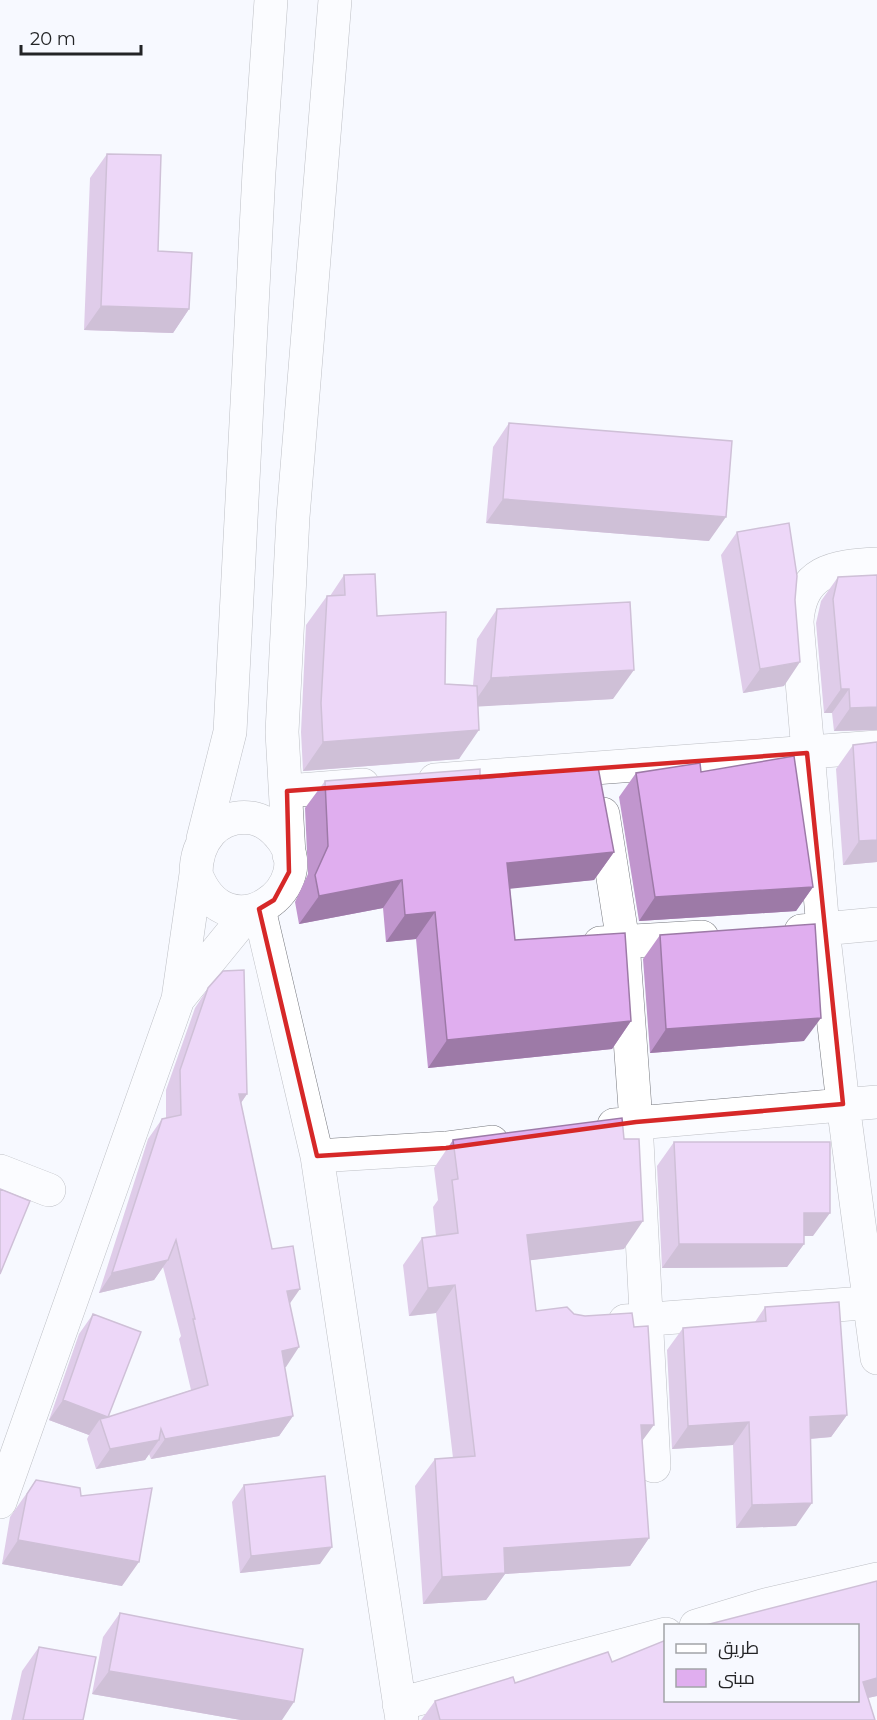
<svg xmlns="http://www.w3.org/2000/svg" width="877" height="1720" viewBox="0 0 877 1720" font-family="Montserrat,Cairo,sans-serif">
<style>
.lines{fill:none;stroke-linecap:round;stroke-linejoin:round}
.minor-casing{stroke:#77797f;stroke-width:34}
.major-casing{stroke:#77797f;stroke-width:34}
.minor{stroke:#fff;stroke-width:33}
.major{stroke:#fff;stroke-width:33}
.wall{fill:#c196ce}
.shaded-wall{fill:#9d7aa7}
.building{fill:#e0aeef;stroke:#9d7aa7;stroke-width:1.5}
.marked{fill:none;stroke:#d62828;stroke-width:4.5;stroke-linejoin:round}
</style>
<rect width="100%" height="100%" fill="#f7f9ff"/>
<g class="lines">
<g class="minor-casing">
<path id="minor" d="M877 564C833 566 800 571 797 622L823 929 843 1104 877 1358
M435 780 877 747
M287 791 363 785
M603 814 623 942 636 1122 654 1466
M259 909 317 1156 402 1720
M801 931 877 924
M600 943 702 937
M614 1125 877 1102
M317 1156 446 1148 492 1142
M0 1171 49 1190
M625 1321 877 1302
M696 1626 765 1605 877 1579
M399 1704 666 1634"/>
</g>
<g class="major-casing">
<path id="major" d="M203 839 230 732 259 172 271 0
M289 855 282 732 293 517 335 0
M178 999 249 912
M0 1502 178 999 196 874C196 842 216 813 252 818 263 820 272 827 279 835 324 884 228 957 196 874"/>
</g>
<use href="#minor" class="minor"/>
<use href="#major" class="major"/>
</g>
<path class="wall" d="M107 154 189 309 173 333 84 330 90 178Z
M509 423 709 541 486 523 493 447Z
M737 532 784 686 743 693 721 555Z
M344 575 377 616 445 684 473 685 477 639 497 609 613 699 478 706 459 759 303 771 301 732 306 625 327 596H330Z
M877 575V730L834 731 832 713H824L816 623 821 601 838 577Z
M877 742V862L843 865 836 769 853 745Z
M701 772 813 887 796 911 639 921 619 797 636 773Z
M480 779 614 852 594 880 510 888 515 940 631 1021 612 1049 428 1068 416 939 386 942 383 908 299 924 295 902 308 874 305 808 325 781Z
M660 935 804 1041 650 1053 643 959Z
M208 988 247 1094 241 1103 272 1249 290 1303 286 1367H284L293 1416 279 1436 151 1459 149 1454 145 1460 96 1469 87 1439 89 1435 49 1420 79 1334 93 1314 108 1417 191 1390 179 1339 181 1336 163 1267 154 1280 99 1293 148 1139 162 1119 166 1118V1090L195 1008Z
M453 1140 624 1249 530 1260 536 1311 642 1441 649 1538 630 1566 505 1574 486 1600 423 1604 415 1486 435 1459 453 1458 436 1313 409 1316 403 1265 422 1238 436 1236 433 1207 438 1200 434 1168Z
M674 1142 813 1236H804V1244L787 1267 662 1268 657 1166Z
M765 1307 847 1415 831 1437 811 1439 796 1526 736 1528 733 1445 672 1449 667 1350 683 1328 755 1322Z
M36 1480 81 1496 122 1586 2 1564 10 1517Z
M244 1485 320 1564 240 1573 232 1502Z
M877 1581V1696L868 1698 875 1720H421L435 1701 612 1662Z
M120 1613 282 1720H241L92 1694 103 1637Z
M39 1647 83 1720H11L22 1671Z"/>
<path class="shaded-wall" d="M101 306 189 309 173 333 84 330Z
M503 499 726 517 709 541 486 523Z
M800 662 784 686 743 693 760 669Z
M634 670 613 699 471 707 491 678Z
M841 689H849L832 713H824Z
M877 707V730L834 731 850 708Z
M479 730 459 759 303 771 323 742Z
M877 840V862L843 865 859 841Z
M614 852 594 880 488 891 507 863Z
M402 880 383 908 299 924 319 896Z
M813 887 796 911 639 921 655 897Z
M435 912 416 939 386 942 405 915Z
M821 1018 804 1041 650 1053 666 1029Z
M631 1021 612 1049 428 1068 447 1040Z
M239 1094H247L233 1114Z
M804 1213H830L813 1236H787Z
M643 1221 624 1249 508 1263 527 1235Z
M679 1244H804L787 1267 662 1268Z
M168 1260 154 1280 99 1293 112 1273Z
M455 1285 436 1313 409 1316 428 1288Z
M300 1289 286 1309 287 1291Z
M299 1347 286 1367 268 1371 282 1351Z
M63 1400 108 1417 100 1419 89 1435 49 1420Z
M847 1415 831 1437 794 1440 810 1417Z
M293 1416 279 1436 151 1459 165 1439Z
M749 1422 733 1445 672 1449 688 1426Z
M641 1425H654L634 1452Z
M159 1440 145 1460 96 1469 110 1449Z
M812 1503 796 1526 736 1528 752 1505Z
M649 1538 630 1566 505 1574 486 1600 423 1604 442 1577 504 1548Z
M18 1540 139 1562 122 1586 2 1564Z
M332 1547 320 1564 240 1573 251 1556Z
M109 1671 294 1702 282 1720H241L92 1694Z
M877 1678V1696L858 1700 863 1682Z"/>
<path class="building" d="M107 154 161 155 158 251 192 253 189 309 101 306Z
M509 423 732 441 726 517 503 499Z
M789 523 797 576 795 600 800 662 760 669 737 532Z
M375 574 377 616 446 612 445 684 477 686 479 730 323 742 321 703 327 596 345 595 344 575Z
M877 575V707L850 708 849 689H841L833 599 838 577Z
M630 602 634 670 491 678 497 609Z
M877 742V840L859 841 853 745Z
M794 756 813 887 655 897 636 773 700 763 701 772Z
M598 767 614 852 507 863 515 940 625 933 631 1021 447 1040 435 912 405 915 402 880 319 896 315 875 328 846 325 781 480 769V779Z
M815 924 821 1018 666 1029 660 935Z
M244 970 247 1094H239L272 1249 293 1246 300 1289 287 1291 299 1347 282 1351 293 1416 165 1439 161 1429 159 1440 110 1449 100 1419 108 1417 63 1400 93 1314 141 1332 108 1417 208 1385 193 1319H195L176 1240 168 1260 112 1273 162 1119 181 1115 180 1070 208 988 223 971Z
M622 1118 624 1139H639L643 1221 527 1235 536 1311 567 1307 574 1314 585 1316 632 1313 634 1327 648 1326 654 1425H641L649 1538 504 1548 505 1573 442 1577 435 1459 475 1456 455 1285 428 1288 422 1238 458 1233 452 1180 458 1179 453 1140Z
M674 1142H830V1213H804V1244H679Z
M0 1189 30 1201 0 1274Z
M839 1302 847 1415 810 1417 812 1503 752 1505 749 1422 688 1426 683 1328 766 1321 765 1307Z
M325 1476 332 1547 251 1556 244 1485Z
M36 1480 80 1488 81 1496 152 1488 139 1562 18 1540 27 1494Z
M877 1581V1678L863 1682 875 1720H440L435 1701 513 1677 515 1683 608 1652 612 1662 666 1640V1701H858V1626H702Z
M120 1613 303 1649 294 1702 109 1671Z
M39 1647 96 1657 83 1720H23Z"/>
<path d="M0 0H877V1720H0ZM807 753 843 1104 636 1122 446 1148 317 1156 259 909 274 900 289 872 287 791Z" fill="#f7f9ff" fill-opacity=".55" fill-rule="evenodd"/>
<path class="marked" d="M807 753 843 1104 636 1122 446 1148 317 1156 259 909 274 900 289 872 287 791Z"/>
<rect x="664" y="1624" width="195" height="78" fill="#f7f9ff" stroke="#a2a4a8" stroke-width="1.5"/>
<rect x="676" y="1644" width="30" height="9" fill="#ffffff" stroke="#a2a4a8" stroke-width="1.5"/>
<text x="718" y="1654" font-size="18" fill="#232426">طريق</text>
<rect x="676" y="1669" width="30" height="18" fill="#e0aeef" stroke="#a2a4a8" stroke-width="1.5"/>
<text x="718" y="1684" font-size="18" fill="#232426">مبنى</text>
<path d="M21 45v9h120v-9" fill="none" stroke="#232426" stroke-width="3"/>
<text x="30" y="45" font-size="18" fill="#232426" stroke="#f7f9ff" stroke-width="4.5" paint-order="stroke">20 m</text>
</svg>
